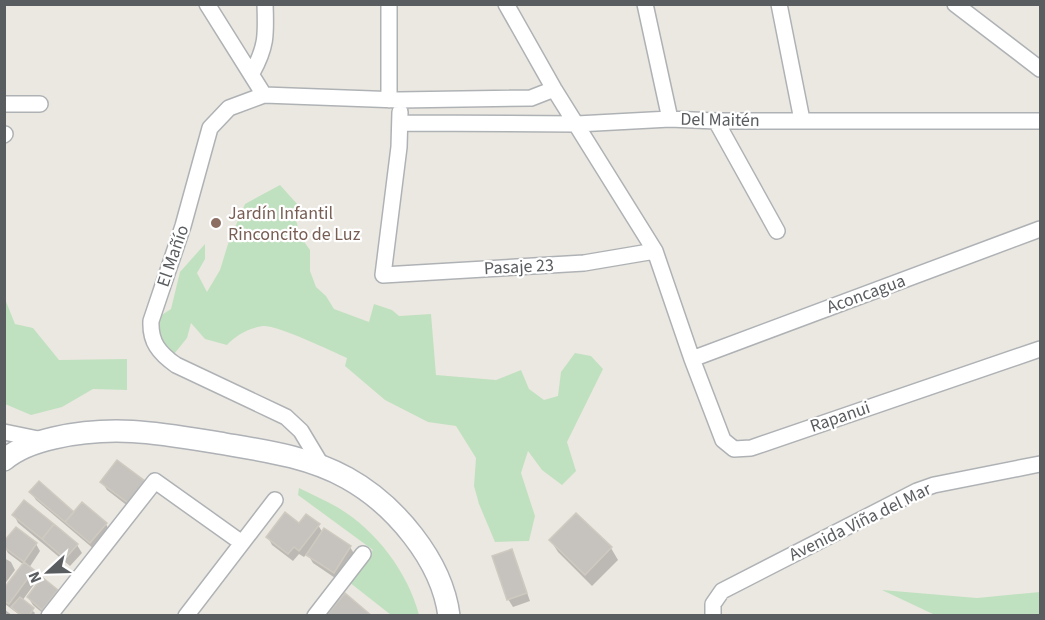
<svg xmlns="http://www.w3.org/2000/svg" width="1045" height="620" viewBox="0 0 1045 620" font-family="'Source Sans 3',sans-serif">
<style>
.green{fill:#c0e1bf}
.shadow{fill:#0003}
.building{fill:#c6c3be;stroke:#cfcac0;stroke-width:1.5}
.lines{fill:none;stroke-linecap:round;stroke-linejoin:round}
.street-casing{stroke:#afb2b5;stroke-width:18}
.secondary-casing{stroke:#aeb1b5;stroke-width:24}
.street{stroke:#fff;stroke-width:15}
.secondary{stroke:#fff;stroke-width:21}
.education-dot{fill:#8d6e63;stroke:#fff;stroke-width:2}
.labels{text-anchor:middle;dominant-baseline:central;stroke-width:4.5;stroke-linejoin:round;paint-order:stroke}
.street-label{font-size:18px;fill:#5a5d60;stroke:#fff}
.education-label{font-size:18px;fill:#785e54;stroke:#fff;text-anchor:start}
</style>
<rect width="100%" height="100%" fill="#ebe8e1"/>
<path class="green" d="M280 185 298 205 296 220 300 236 310 250V271L316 287 326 296 334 309 369 322 374 304 392 310 399 316 431 314 436 375 496 380 521 370 529 389 544 400 558 396 561 372 575 353 591 356 603 369 567 442 576 471 562 485 542 470 528 451 521 473 535 516 529 541 495 542 479 504 474 486 476 458 456 426 428 422 385 400 345 366 347 358C332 351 277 325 263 326 249 328 236 335 227 345L205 339 191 323 187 338 166 364 151 338 157 318 171 309 180 272 205 244V259L197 273 207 292 220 270 228 244 245 204Z
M5 299 15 324 33 328 59 360 127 359V390L93 389 62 407 31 415 5 404Z
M299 488C311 494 325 500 337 507 375 529 408 572 419 615H391L349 582 373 550 298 495Z
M882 590 977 598 1040 592V615H935Z"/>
<path class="shadow" d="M102 482H144L148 490 133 510 107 490Z
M31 492 74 514 106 524 110 532 95 550 36 500Z
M24 502 77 545 82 553 70 566 18 523 14 515Z
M576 515 611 548 618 560 592 586 558 552 551 541Z
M299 525H318L323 533 325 530 350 547 355 555 338 580 313 563 307 553 304 557 299 554 293 561 272 545 268 537Z
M36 544 40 551 29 568 38 579 22 601 35 613 33 616H21L5 604 4 591 24 565 8 553 4 546Z
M4 558 11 562 15 570 4 585Z
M515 559 530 601 513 607 508 599Z
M57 591 61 599 46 616 33 605 28 597Z
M4 609 13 616H4Z"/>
<path class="building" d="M117 460 145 481 128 503 100 482Z
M39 481 74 512 65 522 29 492Z
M24 500 54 524 42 539 12 515Z
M82 502 107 523 90 543 65 522Z
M285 512 299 523 306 514 320 524 299 551 294 547 288 554 266 537Z
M576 513 612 547 585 575 549 540Z
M54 524 78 544 65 559 42 539Z
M16 527 37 543 24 562 4 547V541Z
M324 528 351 546 334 573 306 555Z
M512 549 527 593 507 600 492 556Z
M24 562 34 570 9 604 4 601V588Z
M42 577 58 590 42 610 27 597Z
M345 593 372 616H326Z
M20 597 34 608 29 616H22L11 607Z"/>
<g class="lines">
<g class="street-casing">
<path id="street" d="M207 4 264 95
M389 4V100
M506 4 554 89 655 251 692 359 723 440 734 449 751 448 1040 349
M645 4 670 119
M779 4 802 120
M955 4 1040 69
M252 73C267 46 266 34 265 4
M4 104H40
M400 112 399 147 383 275 584 263 655 251
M716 121 777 231
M400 123 577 124 670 119 716 121H1040
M4 135 5 134
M692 359 1040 229
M4 432 43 440
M322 466 301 431 286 417 176 365C159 353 150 342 151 321L183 226 210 128 229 108 264 95 399 100 531 98 554 89
M49 616 155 481 242 543
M186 616 275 500
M315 616 363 554
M713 616V604L722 591 917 491 934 485 1040 464"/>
</g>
<g class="secondary-casing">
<path id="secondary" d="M4 460C18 448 36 442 54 438 116 424 163 434 225 444 266 451 309 457 347 478 394 504 442 560 449 616"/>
</g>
<use href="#street" class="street"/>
<use href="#secondary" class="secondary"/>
</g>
<circle class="education-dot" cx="216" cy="223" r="6"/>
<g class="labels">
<g class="street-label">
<text transform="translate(720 120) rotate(1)">Del Maitén</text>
<text transform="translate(173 256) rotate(-71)">El Mañío</text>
<text transform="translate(519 267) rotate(-3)">Pasaje 23</text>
<text transform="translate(866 294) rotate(-20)">Aconcagua</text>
<text transform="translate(840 417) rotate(-19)">Rapanui</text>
<text transform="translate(860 522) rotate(-26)">Avenida Viña del Mar</text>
</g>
<g class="education-label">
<text x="228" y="213">Jardín Infantil<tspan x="228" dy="21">Rinconcito de Luz</tspan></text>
</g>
</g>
<rect width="1045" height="620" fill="none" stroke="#5a5d60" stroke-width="12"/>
<g transform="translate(48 572) rotate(248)" stroke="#ffffff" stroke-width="4.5" paint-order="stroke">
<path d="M0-4.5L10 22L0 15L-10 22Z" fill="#5a5d60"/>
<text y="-9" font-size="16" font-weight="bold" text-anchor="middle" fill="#5a5d60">N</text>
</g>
</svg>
